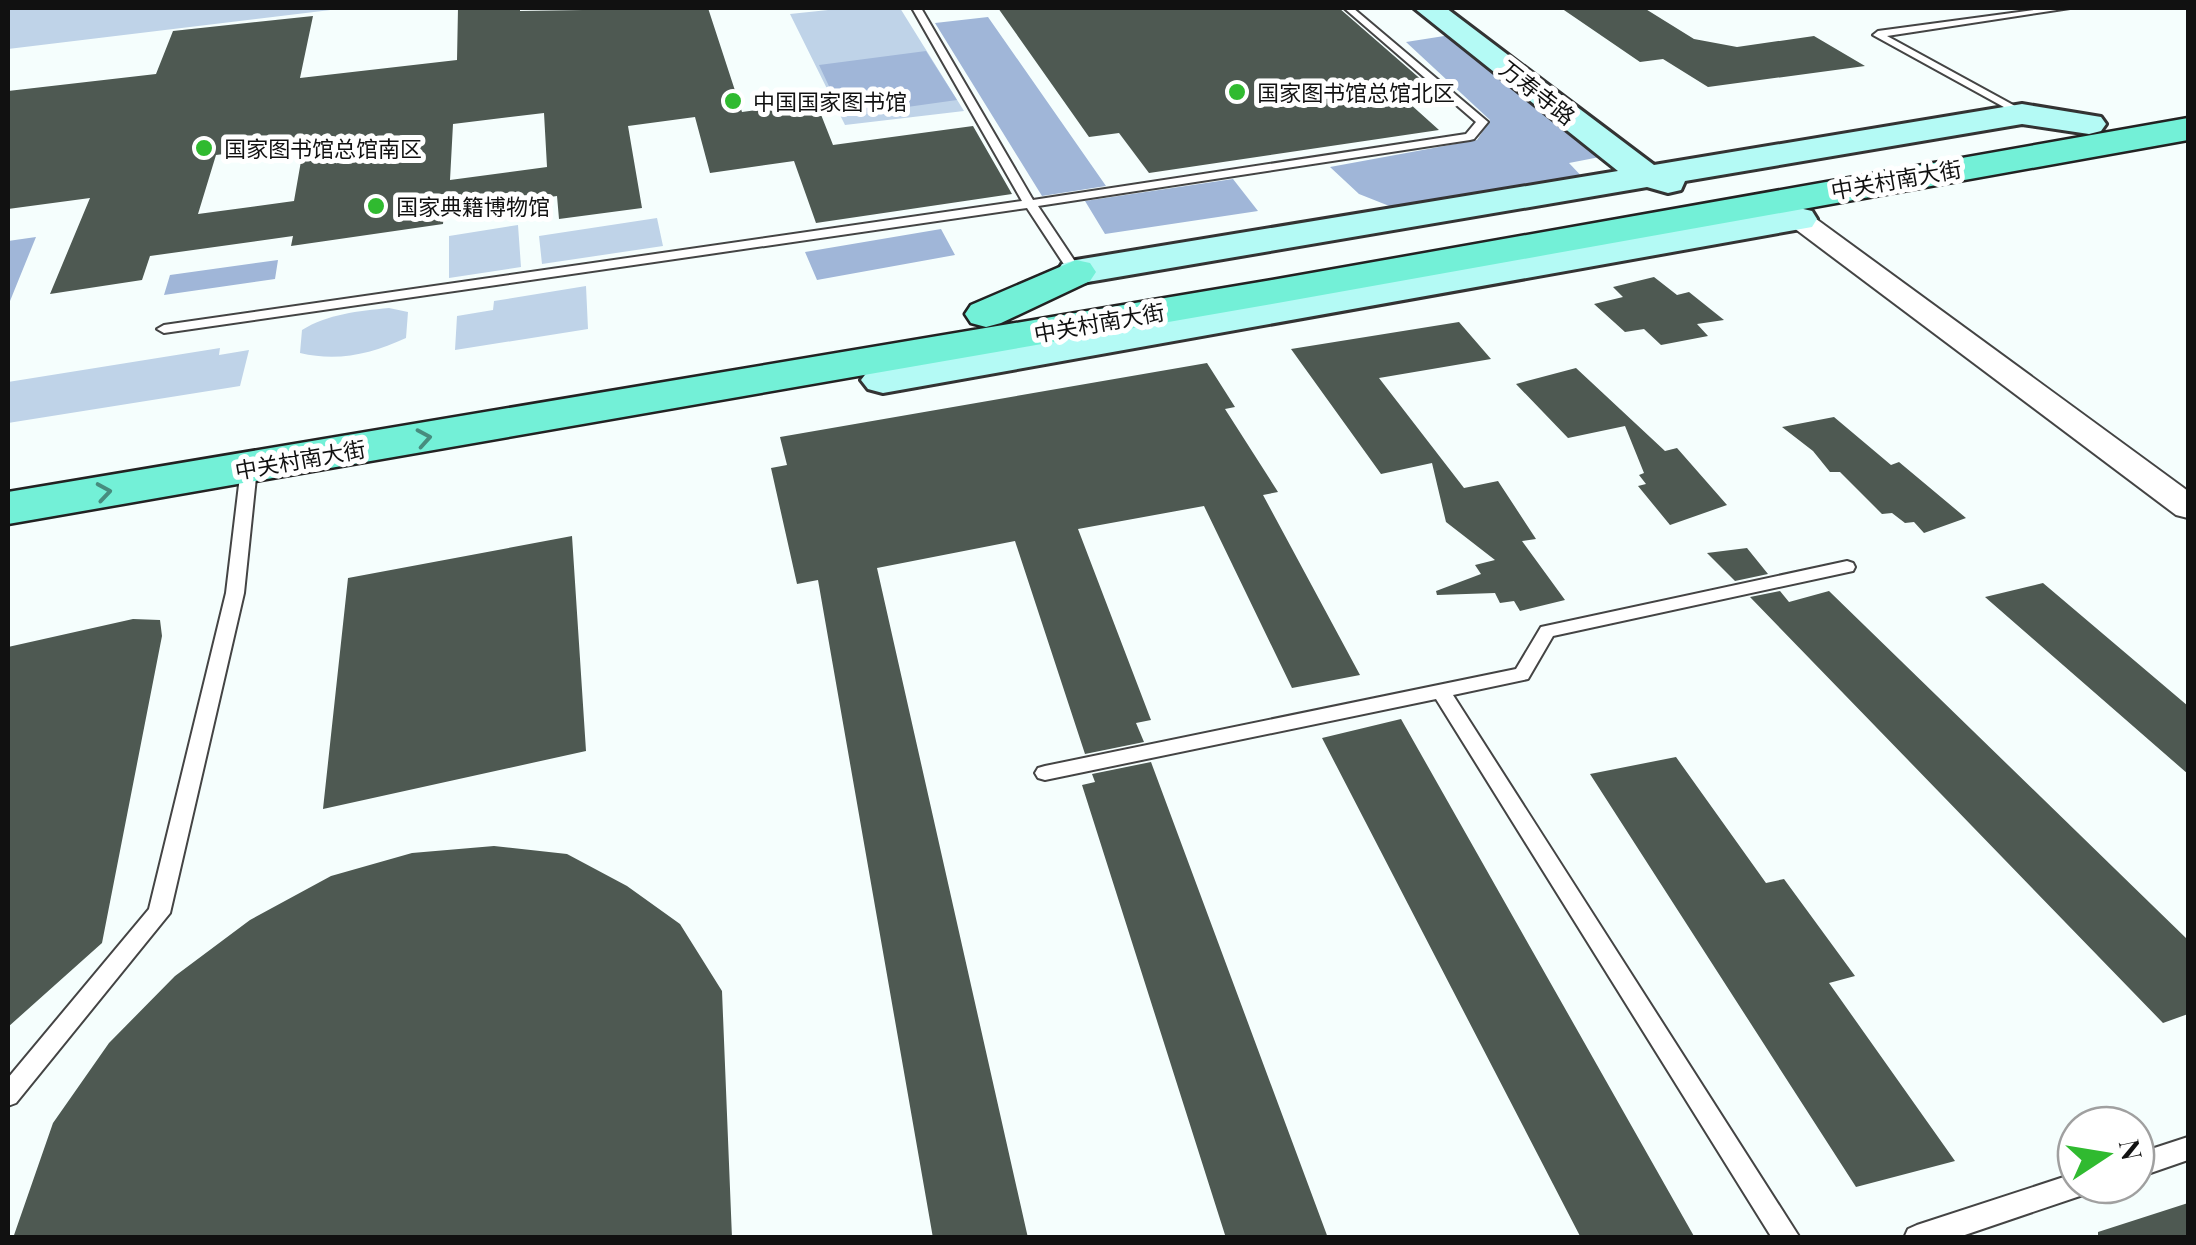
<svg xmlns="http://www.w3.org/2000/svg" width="2196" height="1245" viewBox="0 0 2196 1245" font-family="'Playfair Display','Noto Sans SC',serif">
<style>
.green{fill:#bfd3e8}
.forest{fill:#a0b6d8}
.building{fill:#4e5952;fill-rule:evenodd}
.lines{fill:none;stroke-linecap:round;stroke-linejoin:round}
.lane-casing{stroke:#444;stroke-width:4}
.street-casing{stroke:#444;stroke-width:4}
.secondary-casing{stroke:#333;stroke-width:6}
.primary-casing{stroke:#222;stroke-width:5}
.lane{fill:#fff;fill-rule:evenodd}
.street{fill:#fff;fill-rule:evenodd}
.secondary{fill:#b4faf5;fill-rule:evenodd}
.primary{fill:#73f0d7;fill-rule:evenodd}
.oneway{stroke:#478c7e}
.poi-dot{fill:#30ba30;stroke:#fff;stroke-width:4}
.labels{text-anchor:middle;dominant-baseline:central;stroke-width:10;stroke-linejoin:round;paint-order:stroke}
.far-poi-label{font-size:22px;fill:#111;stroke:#fff;text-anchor:start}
.far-street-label{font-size:22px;fill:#111;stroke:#fff}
</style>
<rect width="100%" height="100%" fill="#f5fefd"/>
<path class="green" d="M8 8H347L8 49Z
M847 8H900L964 111 845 125 790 14Z
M657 218 663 246 542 264 539 236Z
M518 225 521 267 449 278V236Z
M586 286 588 329 455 350 457 316 493 310 494 301Z
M389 308 408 312 406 338C371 354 338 362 300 353L302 330C328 314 358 311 389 308Z
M220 348 219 355 249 350 240 386 8 423V382Z"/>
<path class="forest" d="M988 17 1106 186 1042 196 935 23Z
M1457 34 1610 155 1569 163 1587 182 1407 213 1359 194 1330 167 1477 140 1490 120 1406 42Z
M926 51 957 100 843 116 819 65Z
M1233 179 1258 211 1105 234 1085 201Z
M941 229 955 255 817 280 805 252Z
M36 237 8 306V241Z
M278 260 275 279 164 295 170 275Z"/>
<path class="building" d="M458 8H520V11L708 8 742 112 816 102 833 145 973 126 1012 194 816 223 794 161 710 173 695 117 628 126 642 208 559 219 557 196 444 212 443 224 291 246 293 236 150 256 142 280 50 294 90 198 8 209V91L156 74 173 31 313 16 300 78 457 60ZM544 113 547 167 450 180 453 124ZM304 144 294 201 198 214 216 155Z
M998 8H1339L1432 89 1399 94 1439 130 1149 173 1119 133 1089 137Z
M1561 8H1644L1694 39 1737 47 1814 36 1865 66 1708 87 1663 59 1640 62Z
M1654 277 1677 295 1689 292 1724 320 1697 324 1708 336 1661 345 1644 329 1625 332 1594 304 1623 297 1613 287Z
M1459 322 1491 359 1379 378 1464 488 1498 481 1536 539 1522 541 1565 600 1520 611 1514 601 1500 603 1495 593 1437 595 1436 591 1481 574 1475 565 1495 560 1446 522 1432 463 1381 474 1291 349Z
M1207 363 1235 407 1225 409 1278 492 1263 495 1360 675 1292 688 1204 506 1078 529 1151 720 1136 723 1144 742 1085 754 1015 541 877 568 1028 1238H933L818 580 797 584 771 468 787 465 780 437Z
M1576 368 1665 451 1677 448 1727 505 1670 525 1638 486 1646 484 1639 475 1644 473 1625 426 1568 438 1516 384Z
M1834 417 1891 465 1899 462 1966 518 1924 533 1914 522 1905 523 1892 513 1882 514 1840 472H1830L1813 451 1782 427Z
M572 536 586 751 323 809 348 578Z
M1747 548 1768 574 1735 581 1707 553Z
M2043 583 2188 706V774L1985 597Z
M1780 591 1789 602 1829 591 2188 940V1014L2163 1023 1750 597Z
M133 619 160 620 162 636 102 943 8 1027V647Z
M1401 719 1695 1238H1581L1322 738Z
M1676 757 1766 883 1784 879 1855 976 1829 983 1955 1161 1856 1187 1590 774Z
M1151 762 1328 1238H1226L1082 785 1095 782 1092 774Z
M494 846 567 854 627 886 680 924 722 991 732 1238H13L53 1123 109 1043 175 976 250 920 331 876 412 853Z
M2188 1203V1238H2098V1232Z"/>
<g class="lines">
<g class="lane-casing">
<path id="lane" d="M912 8H921L1033 200 1466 134 1476 122 1344 8H1353L1488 122 1474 139 1470 140 1038 206 1082 272 1076 276 1071 275 1027 208 164 333 157 329 164 325 1022 201Z
M2048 8H2070L1887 36 2026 112 2027 114 2022 117 1873 35 1878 31Z
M249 463 257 468 244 593 170 913 16 1103 8 1106V1078L149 909 226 593 241 468Z
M1847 561 1853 563 1855 567 1853 571 1553 636 1528 679 1453 695 1800 1238H1772L1436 699 1045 780 1038 778 1035 773 1038 768 1045 766 1516 669 1541 627Z
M2188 1137V1160L2136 1178V1154Z
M2076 1173V1185H2089L2086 1194 2077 1197 1956 1238H1904L1908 1229 1917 1225Z"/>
</g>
<g class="street-casing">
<path id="street" d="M1799 211 1808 213 2188 491V518L2176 515 1790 225 1786 219Z"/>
</g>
<g class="secondary-casing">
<path id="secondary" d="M1414 8H1446L1654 165 2022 104 2101 117 2106 124 2101 131 2089 134 2022 124 1685 181 1681 190 1668 193 1647 187 1076 284 1062 280 1057 272 1062 264 1076 260 1618 171Z
M1799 208 1812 211 1817 219 1812 227 883 393 868 389 861 380 868 371 883 367Z"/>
</g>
<g class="primary-casing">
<path id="primary" d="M2188 118V140L1272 304 8 524V492L1272 280Z
M1076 260 1090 263 1096 272 1090 281 1001 323 986 327 971 323 965 314 971 305Z"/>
</g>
<use href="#lane" class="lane"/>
<use href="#street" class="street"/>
<use href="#secondary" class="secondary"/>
<use href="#primary" class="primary"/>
</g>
<defs><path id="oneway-chevron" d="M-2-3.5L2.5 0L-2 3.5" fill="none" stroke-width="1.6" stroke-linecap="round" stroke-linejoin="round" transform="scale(2.5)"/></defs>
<g class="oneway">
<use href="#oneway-chevron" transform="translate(424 438) rotate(-10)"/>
<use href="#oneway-chevron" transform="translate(104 492) rotate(-9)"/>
</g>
<g class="poi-dot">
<circle cx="1237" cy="92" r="10"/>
<circle cx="733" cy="101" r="10"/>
<circle cx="204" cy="148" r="10"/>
<circle cx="376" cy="206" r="10"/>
</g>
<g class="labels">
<g class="far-poi-label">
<text x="1257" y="92">国家图书馆总馆北区</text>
<text x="753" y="101">中国国家图书馆</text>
<text x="224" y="148">国家图书馆总馆南区</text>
<text x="396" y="206">国家典籍博物馆</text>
</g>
<g class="far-street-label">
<text transform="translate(1538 92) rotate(38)">万寿寺路</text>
<text transform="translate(1896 179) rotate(-10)">中关村南大街</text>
<text transform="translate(1099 322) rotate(-10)">中关村南大街</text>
<text transform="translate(300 459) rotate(-10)">中关村南大街</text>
</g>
</g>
<rect width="2196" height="1245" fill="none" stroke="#111111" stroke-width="20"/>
<g transform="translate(2106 1155) rotate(78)"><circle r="48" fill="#ffffff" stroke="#a0a0a0" stroke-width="2.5"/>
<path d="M0-8L18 38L0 25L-18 38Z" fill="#30ba30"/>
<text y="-15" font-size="28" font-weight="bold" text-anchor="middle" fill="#111111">N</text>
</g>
</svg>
